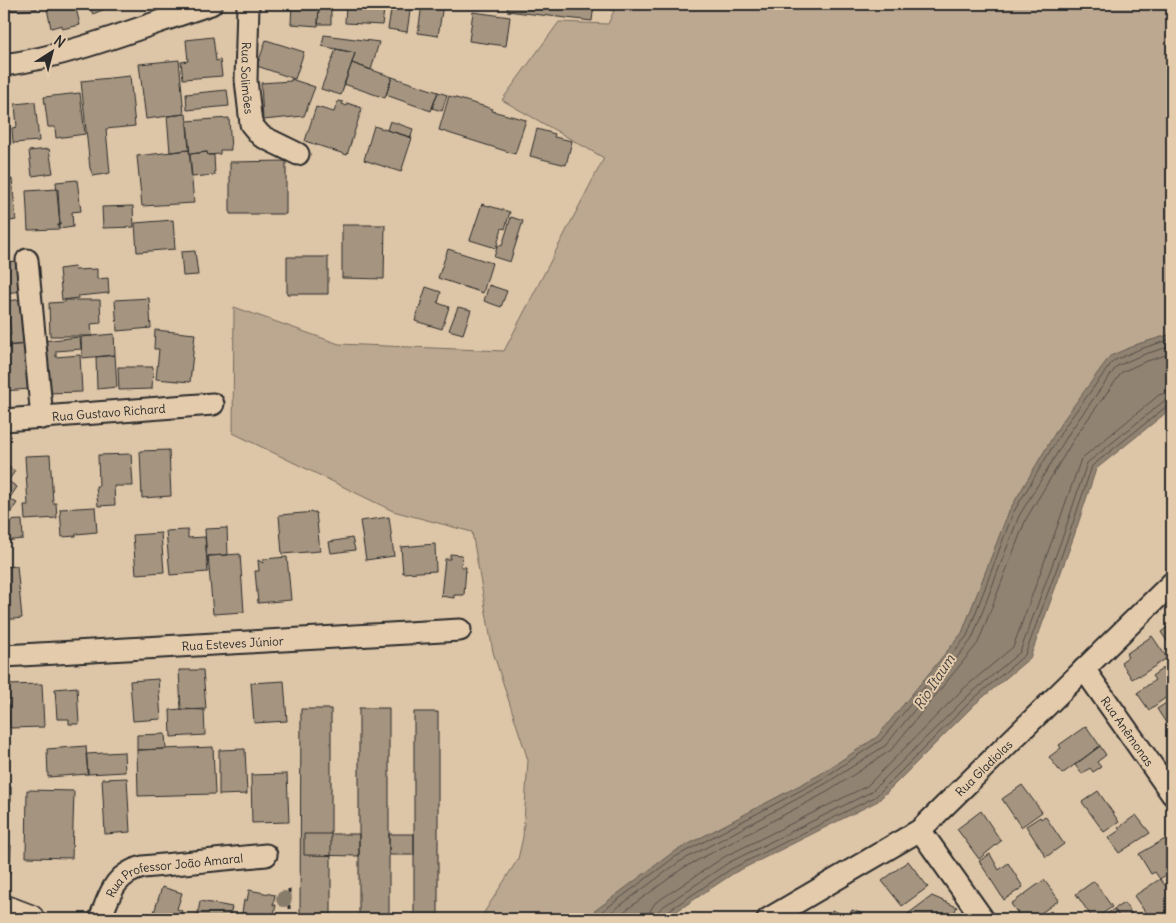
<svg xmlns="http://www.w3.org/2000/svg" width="1176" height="923" viewBox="0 0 1176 923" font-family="Delius,sans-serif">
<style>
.green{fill:#bca890;stroke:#746a5e}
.water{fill:#918372;stroke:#686056}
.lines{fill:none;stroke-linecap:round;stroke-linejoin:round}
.shore{stroke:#544e47;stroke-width:1}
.building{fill:#a59580;stroke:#2b2b2b}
.street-casing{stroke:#2b2b2b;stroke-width:25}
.secondary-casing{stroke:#2b2b2b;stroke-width:31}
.path{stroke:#2b2b2b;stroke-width:3;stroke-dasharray:4 4;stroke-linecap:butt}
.street{stroke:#e4cbac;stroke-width:21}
.secondary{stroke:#e4cbac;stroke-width:28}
.tree{fill:#877b6b}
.labels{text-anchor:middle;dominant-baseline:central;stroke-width:4;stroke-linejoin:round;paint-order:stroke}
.street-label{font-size:12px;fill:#2b2b2b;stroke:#e4cbac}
.water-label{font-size:14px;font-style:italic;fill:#3f3d39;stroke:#e4cbac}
</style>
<rect width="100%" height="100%" fill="#ddc5a7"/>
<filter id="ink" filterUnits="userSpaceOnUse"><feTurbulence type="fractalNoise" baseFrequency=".02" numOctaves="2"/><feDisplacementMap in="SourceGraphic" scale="10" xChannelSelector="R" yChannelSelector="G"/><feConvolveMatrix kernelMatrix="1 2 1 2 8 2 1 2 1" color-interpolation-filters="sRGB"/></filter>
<g filter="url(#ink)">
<path class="green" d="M617 4H1172V334L1138 344 1110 357 1061 424 1009 511 962 633 877 737 819 775 672 853 584 919H480L518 859 523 837 528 760 493 652 472 532 393 511 233 433 234 307 339 344 504 351 604 158 502 100 559 22 608 24Z"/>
<path class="water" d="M1172 334V408L1096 469 1074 536 1030 658 975 704 878 801 734 873 665 919H584L672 853 819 775 877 737 962 633 1009 511 1061 423 1110 356 1138 344Z"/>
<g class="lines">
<path class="shore" d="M592 919 675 857 822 779 881 740 967 636 1013 513 1065 426 1113 361 1140 349 1172 339
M602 919 679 862 825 784 886 745 972 639 1019 516 1071 430 1117 366 1142 355 1172 346
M614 919 683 868 829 791 891 750 978 643 1026 519 1077 434 1122 372 1144 362 1172 353
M649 919 650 911 655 903 724 857 867 786 962 690 1013 647 1056 530 1081 459 1159 395 1172 391
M656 919 657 913 661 908 728 863 871 792 968 696 1020 652 1064 533 1087 463 1164 401 1172 399
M663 919 665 913 731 869 875 797 972 700 1025 655 1069 535 1092 466 1167 406 1172 405"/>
</g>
<path class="building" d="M6 4H36L37 9 6 11Z
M46 4H75L80 25 62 29V25L51 28Z
M88 4H113L114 5 93 14Z
M292 4H319L318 26 291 24Z
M319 4H346V6L331 5V24H318Z
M346 4H379V6H382V9L384 10 382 25 345 23Z
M392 4H411L407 32 388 29Z
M422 4 443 5 438 36 418 33Z
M508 4H594L592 21 507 11Z
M597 4H615L614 10 596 8Z
M473 12 510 17 506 46 469 41Z
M324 35 379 42 371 70 352 63 355 53 322 46Z
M213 37 216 61 220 60 222 76 183 79 181 62 188 61 186 40Z
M266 40 304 52 295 79 257 66Z
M336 49 355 53 341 95 321 89Z
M179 60 184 114 146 119 139 64Z
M352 63 392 77 385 98 344 84Z
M130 76 135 126 106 129 110 173 93 176 90 168 81 81Z
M392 77 438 92 431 111 386 95Z
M291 79 315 87 304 116 263 120 261 83 291 81Z
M227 90 229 106 187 110 186 94Z
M438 92 447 95 442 111 432 108Z
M80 93 85 134 56 138 55 127H48L44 97Z
M449 96 493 109 492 111 526 120 515 154 439 130Z
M4 101 6 129H8L9 138 4 139Z
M338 101 343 102 342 104 347 106V103L362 108 347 155 305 141 316 107 334 112Z
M35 102 39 141 13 143 12 128 17 127 15 104Z
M186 114 189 150 170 152 167 116Z
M229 118 231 150H220V154L208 155 207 152 190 154 187 121Z
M390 121 413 129 411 137 387 130Z
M374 126 412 138 401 172 364 160Z
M537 129 555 134 554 137 572 141 566 165 530 156Z
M49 149 53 173 32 176 29 151Z
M189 150 194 203 142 206 137 156Z
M207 152 208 155H214L215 175 192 177 190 154Z
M286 161V214H230V162Z
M12 179 16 220 4 222V180Z
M77 180 81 211 72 212 73 227 59 229 58 225H60L56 182Z
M58 189 60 225H58L59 229 28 230 26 191Z
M482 204 510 212 505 229 502 228 496 248 470 240Z
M133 206 134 227 103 228 102 207Z
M511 217 523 221 510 262 494 257 498 245 502 246Z
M173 220 175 249 137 252 135 223Z
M342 225H385L384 279 342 278Z
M448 249 492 263 483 293 438 278Z
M195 251 198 275 183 276 181 252Z
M287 257H328V294H287Z
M20 261 23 291 4 293V262Z
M74 267 75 270 97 269V279L108 278 109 293 78 296V298L62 300 59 269Z
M489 285 507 291 501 307 484 301Z
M426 287 441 292 438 303 449 307 442 329 415 321Z
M149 298 151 328 117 331 115 300Z
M24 299 28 344 4 346V335H11L7 301Z
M65 300H100L101 323 91 324 92 336H50L49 303 65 302Z
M458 307 471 310 463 334 449 330Z
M155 330 195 334 190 382 156 379 159 349H154Z
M114 334 115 355 82 358 81 337Z
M80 337 81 349 56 351V357L80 355 82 392 47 393 42 341Z
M28 344 30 389 4 391V346Z
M115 355 117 387 97 389 96 357Z
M118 367H153L152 389 119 390Z
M169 450 171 496 142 498 140 451Z
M131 454 133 486H114L115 505 98 506 96 486H99L98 455Z
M50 455 53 503H56L57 518 25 520 24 505H28L25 456Z
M4 464 15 471 8 481 17 487 9 499 17 503 6 519 4 518Z
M95 507 97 532 76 534V536L62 537 60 509Z
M316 512 320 551 282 554 279 515Z
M389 517 394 556 366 560 360 521Z
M22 520 23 539 4 541V521Z
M227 528 228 555 208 556 209 562 207 563 205 529Z
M188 530V538L205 537 208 572 170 575 166 531Z
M161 533 164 572 136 574 133 535Z
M352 538 355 550 331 553 329 542Z
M435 544 436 571 403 573 401 547Z
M240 554 244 612 213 614 208 556Z
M450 554 462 555 461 567H466L464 595H454V598L441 596 445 559H450Z
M287 557 291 600 258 603 255 571H259L258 560 263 563 264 559Z
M17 566 22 618 4 620V567Z
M1172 624V649L1161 632Z
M1152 636 1167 658 1140 676 1139 675 1132 679 1121 662 1128 657 1126 654Z
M1165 667 1169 672 1172 670V693L1149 710 1137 693 1155 680 1152 676Z
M179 670H203L206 709 181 710Z
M158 679 161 719 133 721 130 681Z
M284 681 287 721 254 723 251 683Z
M42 684 44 727 10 728 7 685Z
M4 687 8 742H4Z
M77 687 79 724H69V719H57L55 689Z
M1172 699V732L1157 709Z
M359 708H389V919H359Z
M181 709 204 710 205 735 171 737 170 710Z
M301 709H331V919H300Z
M414 712H438V919H414Z
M1086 726 1100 746 1062 774 1049 757 1061 748 1059 745Z
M165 734 166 749 137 750V735Z
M5 745 6 767H4V746Z
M86 746 88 774 48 777 47 749Z
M1100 746 1106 755 1097 762 1101 767 1093 772 1090 768 1082 774 1075 765Z
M213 747 215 794 138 796 137 750Z
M245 749 247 794 219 795V750Z
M124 752 125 772 88 774 86 754Z
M287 774 289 822 252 823 251 775Z
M127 778 130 832 105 834 102 779Z
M1022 785 1042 812 1021 827 1002 799Z
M4 787H11V801L7 800 6 839H4Z
M27 790 74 791 72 858 26 857Z
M1098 791 1119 822 1104 832 1082 802Z
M981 811 1001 841 979 859 957 829Z
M1136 815 1150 833 1119 853 1108 838 1120 830 1118 828Z
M1045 816 1064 844 1046 857 1026 826 1040 817 1041 819Z
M304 834H359V856L304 855Z
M389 834H414V855H389Z
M1167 838 1172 846V867L1170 869 1171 871 1160 879 1155 872 1151 874 1139 854Z
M4 844 11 845 10 873H4Z
M990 854 999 870 1008 863 1023 887 1004 900 979 861Z
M908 861 928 887 902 906 882 881Z
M1160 879 1172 894V912L1162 919H1150L1134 896Z
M1044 880 1059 900 1033 919H1022L1011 904Z
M1094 881 1112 907 1095 919H1093L1076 894Z
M162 887 182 893 177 909 182 911 180 919H152Z
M249 890 275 895 273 905H276L273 919H241L244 900 247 901Z
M932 896 957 907 951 919H901Z
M200 901 232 907 229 919H197Z
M1124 903 1136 919H1121L1114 909Z
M1114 909 1121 919H1100Z
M832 910 849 917 852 910 857 912 854 919H828Z
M1051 911 1056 919H1039Z
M857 912 866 915 864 919H854Z"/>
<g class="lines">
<g class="street-casing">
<g id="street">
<path id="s1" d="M248 4 246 80 251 124 261 136 298 154"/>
<path d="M4 65C75 55 143 26 211 4"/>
<path d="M27 260 42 418"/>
<path id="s2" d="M4 420 213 404"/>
<path id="s3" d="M4 656 460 630"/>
<path id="s4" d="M1084 669 1172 794"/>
<path d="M920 830 983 919"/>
<path id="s5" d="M100 919C110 894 114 874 143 867L266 855"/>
<path id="s6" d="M768 919 920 830 1172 583"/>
</g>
</g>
<g class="secondary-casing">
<path id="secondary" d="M4 909 30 919"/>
</g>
<path class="path" d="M289 889V919"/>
<use href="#street" class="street"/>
<use href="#secondary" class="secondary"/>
</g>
<circle class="tree" cx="284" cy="899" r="8"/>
</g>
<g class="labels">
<g class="street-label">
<text stroke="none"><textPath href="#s1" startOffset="74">Rua Solimões</textPath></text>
<text stroke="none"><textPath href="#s2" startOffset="105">Rua Gustavo Richard</textPath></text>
<text stroke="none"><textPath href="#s3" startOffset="229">Rua Esteves Júnior</textPath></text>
<text stroke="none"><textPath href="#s4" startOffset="76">Rua Anêmonas</textPath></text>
<text stroke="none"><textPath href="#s6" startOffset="265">Rua Gladiolas</textPath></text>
<text stroke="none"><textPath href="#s5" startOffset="98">Rua Professor João Amaral</textPath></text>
</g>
<g class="water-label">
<text transform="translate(934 682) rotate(-57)">Rio Itaum</text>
</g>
</g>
<rect width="1176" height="923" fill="none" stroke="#e4cbac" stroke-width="20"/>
<rect x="10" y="10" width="1156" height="903" fill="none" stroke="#2b2b2b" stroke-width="2" filter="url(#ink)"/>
<g transform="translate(52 52) rotate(36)" stroke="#e4cbac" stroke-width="4" paint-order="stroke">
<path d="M0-4L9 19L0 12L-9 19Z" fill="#2b2b2b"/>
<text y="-8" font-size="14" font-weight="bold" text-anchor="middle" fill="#2b2b2b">N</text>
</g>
</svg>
